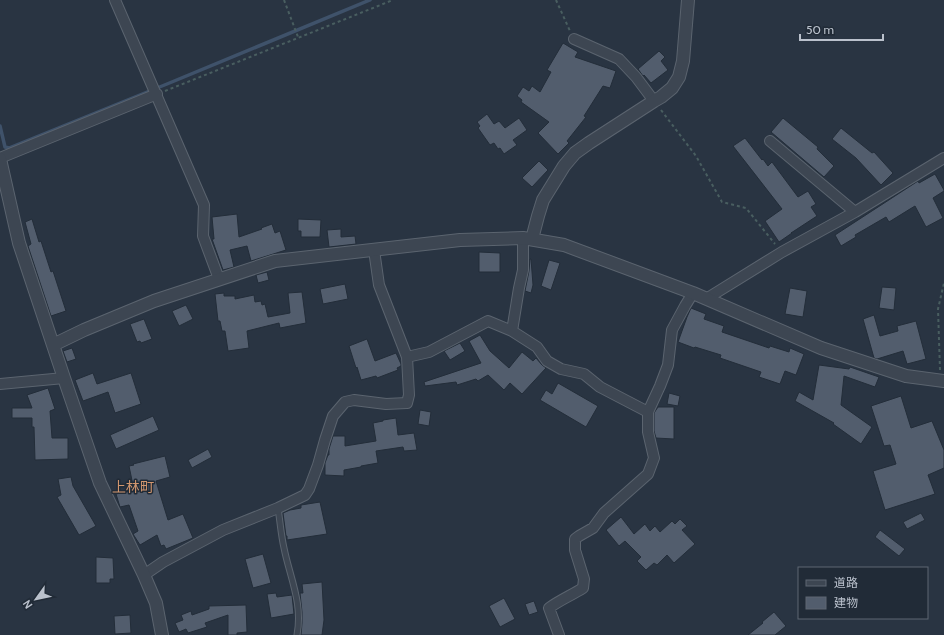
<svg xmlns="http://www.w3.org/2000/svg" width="944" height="635" viewBox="0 0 944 635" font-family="Cabin,'Noto Sans JP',sans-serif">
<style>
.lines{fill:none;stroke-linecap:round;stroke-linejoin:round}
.stream{stroke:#3f526a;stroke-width:3.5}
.building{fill:#525d6d;stroke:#232d39}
.service-casing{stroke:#5b646f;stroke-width:7}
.minor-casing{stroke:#5b646f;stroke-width:12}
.tertiary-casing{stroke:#5b646f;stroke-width:14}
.path{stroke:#495e60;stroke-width:2;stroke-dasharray:3 3;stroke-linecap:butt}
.service{stroke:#3d4652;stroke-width:5}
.minor{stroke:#3d4652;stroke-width:10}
.tertiary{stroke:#3d4652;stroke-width:12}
.labels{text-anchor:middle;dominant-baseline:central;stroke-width:3;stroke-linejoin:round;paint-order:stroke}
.quarter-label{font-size:14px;fill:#d2976f;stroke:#212b37}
</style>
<rect width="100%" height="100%" fill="#293442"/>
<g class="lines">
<path class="stream" d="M0 126 5 147 9 148 167 84 370 0"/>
</g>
<path class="building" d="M563 43 578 52 575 57 616 71 610 88 603 86 584 116 586 117 567 141 569 143 558 154 538 133 549 122 521 102 522 100 517 96 523 87 529 91 532 86 540 92 551 72 547 70Z
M659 51 665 57 661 61 668 70 651 83 644 75 643 76 638 69Z
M487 114 494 124 499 121 505 128 519 118 527 130 513 140 517 145 504 154 500 148 498 149 494 143 490 145 478 128 480 126 477 122Z
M783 118 818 147 817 149 834 166 824 177 771 132Z
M841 128 872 153 874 152 893 173 881 185 856 158 832 139Z
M745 138 762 160 763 159 768 166 772 162 798 197 808 191 816 204 811 207 817 216 791 233H792L779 242 765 221 782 209 733 146Z
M539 161 548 170 532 187 522 178Z
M935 174 944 190V191L933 198 943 218 926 227 915 206 910 209 889 222 886 217 855 235 856 237 841 246 835 235 918 181 919 183Z
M237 214 239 237 262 229 261 228 272 224 275 233 280 231 286 250 251 261 247 246 230 250 234 267 223 270 212 239H214L212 217Z
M32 219 39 242 41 241 51 272 53 271 66 311 51 316 28 246 31 244 25 222Z
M298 219 321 220 320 237H301V231H298Z
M341 229V237L355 236 356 244 329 247 327 230Z
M479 252 500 253V272H479Z
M530 259H531L533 285 531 293 525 291 529 271Z
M549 260 560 263 551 290 541 286Z
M267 272 269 280 258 283 256 275Z
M345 284 348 299 323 304 320 289Z
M882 287 896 288 894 310 879 308Z
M790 288 807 291 803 317 785 314Z
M302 292 306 323 280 328 279 323 247 331 249 348 228 351 225 331H222L220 321H218L215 294 224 293V296H235V299L254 295 255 302 261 301 262 305 265 304 268 317 290 313 288 293Z
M186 305 193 319 179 326 172 311Z
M691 308 706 314 704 319 724 326 722 332 769 348 770 346 789 352 790 348 804 354 796 375 785 371 780 384 759 377 761 372 720 358 721 355 695 347 694 348 678 342 687 317Z
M874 315 880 336 898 331 897 326 916 321 926 359 907 364 903 351 877 359 874 358 863 319Z
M144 319 152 339 141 343 140 341 137 342 130 324Z
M480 335 490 351 509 368 522 352 533 361 536 358 542 365 546 368 522 394 510 383 504 390 488 375 478 381 476 379 457 385 456 382 425 386 424 382 481 363 469 341Z
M367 339 375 361 396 353 401 364V366L397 368 398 370 377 378 376 376 361 380 357 367 356 368 349 346Z
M460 343 465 351 450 360 444 351Z
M72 348 76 359 67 362 63 351Z
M819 365 849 369 850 367 879 377 875 387 844 376 841 405 872 427 861 444 833 424 834 423 795 401 799 392 813 400Z
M93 373 97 384 131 373 141 404 115 413 108 392 83 401 75 380Z
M558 383 598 406 586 427 540 400 546 390 552 394Z
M48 388 55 409 50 411 52 438H68V459L35 460 34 427H32V418H12V408H32L27 395Z
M669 393 680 396 678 406 667 404Z
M901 396 911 428 932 421 944 450V468L928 475 935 494 885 510 873 471 896 464 890 445 884 446 871 406Z
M658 407H674V439L656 438 654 431V413Z
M420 410 431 412 429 426 418 424Z
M153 416 159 430 116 449 110 435Z
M396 418 398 435 414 433 417 450 404 451 403 447 376 451 378 463 361 466V467L344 470V476L325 475V463L328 455H329V449L333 436H345V446L376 441 373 423 383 421V420Z
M208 449 212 457 192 468 188 460Z
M165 456 170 477 156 481 168 520 183 514 193 538 166 549 164 545 161 546 157 535 140 545 133 534 138 531 129 505 120 507 116 494 134 490 129 466 134 465 133 464Z
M71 477 73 486 96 526 79 535 57 497 61 495 58 479Z
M320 502 327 534 287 540V536H286L283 513 290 510 301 508V505Z
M921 513 925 520 907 529 903 522Z
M621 517 634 534 645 524 650 531 655 526 660 532 672 521 675 524 680 519 687 526 682 530 695 544 674 563 667 555 657 565 654 563 646 570 637 561 641 557 625 541 619 546 606 530Z
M880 530 905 549 899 556 875 537Z
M263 554 271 583 253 588 245 559Z
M96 557 113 558 114 579H110V583H96Z
M322 582 324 620 322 635H301L302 623V612L300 593H303L302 584Z
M276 593 277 597 292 595 294 614 271 618 267 594Z
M504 598 515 619 500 627 489 606Z
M534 601 538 612 529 615 525 604Z
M246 605 247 632 237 633V635H228V615L205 623 207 627 188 633 186 629 179 632 175 623 183 620 181 615 191 611 192 615 209 609V606Z
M774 612 786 626 775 635H748L763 623 762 622Z
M130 615 131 633 115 634 114 616Z"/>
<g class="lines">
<g class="service-casing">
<path id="service" d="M278 508C280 521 281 535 284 548 290 578 303 603 297 635"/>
</g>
<g class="minor-casing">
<path id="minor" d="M115 0 204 205 203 236 219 279
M574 39 619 59 636 77 654 101
M770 141 855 212
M0 158 157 94
M706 299 782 252 855 212 944 158
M512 331 519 288 523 270V238
M407 357 429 352 488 321 512 331 537 347 547 361 561 369 584 374 600 387 648 412
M0 384 64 378
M144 575 163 562 223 530 278 508 305 495 309 489 318 465 325 440 333 416 345 402 354 400 386 404 407 403 409 395 407 357 379 285 374 250
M559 635 549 608C560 600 572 595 583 588L584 579 575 550V539L579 536 593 528 604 513 648 474 654 458 648 432V412L660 386 668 365 672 330 685 306 693 293"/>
</g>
<g class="tertiary-casing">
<path id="tertiary" d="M0 159 19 243 64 378 100 483 144 575 156 603 162 635
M532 239 538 216 543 200 564 166 575 153 589 143 654 101 661 97 672 88 679 77 683 61 688 0
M53 345 84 330 154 301 275 261 460 240 523 238 564 245 693 293 821 348 906 376 944 381"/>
</g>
<path class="path" d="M284 0 298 37
M556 0 570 31
M165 91 393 0
M661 110 696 156 722 202 746 208 775 244
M940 370 938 309 944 283"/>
<use href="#service" class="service"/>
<use href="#minor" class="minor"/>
<use href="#tertiary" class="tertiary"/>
</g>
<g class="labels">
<g class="quarter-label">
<text x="133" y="487">上林町</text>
</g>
</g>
<rect x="798" y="567" width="130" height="52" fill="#212b37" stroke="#5e6773"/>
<rect x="806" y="580" width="20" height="6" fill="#3d4652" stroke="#5e6773"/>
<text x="834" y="587" font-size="12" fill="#bac1cc">道路</text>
<rect x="806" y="597" width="20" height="12" fill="#525d6d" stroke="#5e6773"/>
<text x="834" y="607" font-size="12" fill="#bac1cc">建物</text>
<g transform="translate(36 599) rotate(237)" stroke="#212b37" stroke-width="3" paint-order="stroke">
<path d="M0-3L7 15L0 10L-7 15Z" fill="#bac1cc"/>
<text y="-6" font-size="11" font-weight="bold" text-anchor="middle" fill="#bac1cc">N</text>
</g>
<path d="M800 34v6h83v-6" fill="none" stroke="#bac1cc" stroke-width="2"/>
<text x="806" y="34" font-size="12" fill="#bac1cc" stroke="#212b37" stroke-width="3" paint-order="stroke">50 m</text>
</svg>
